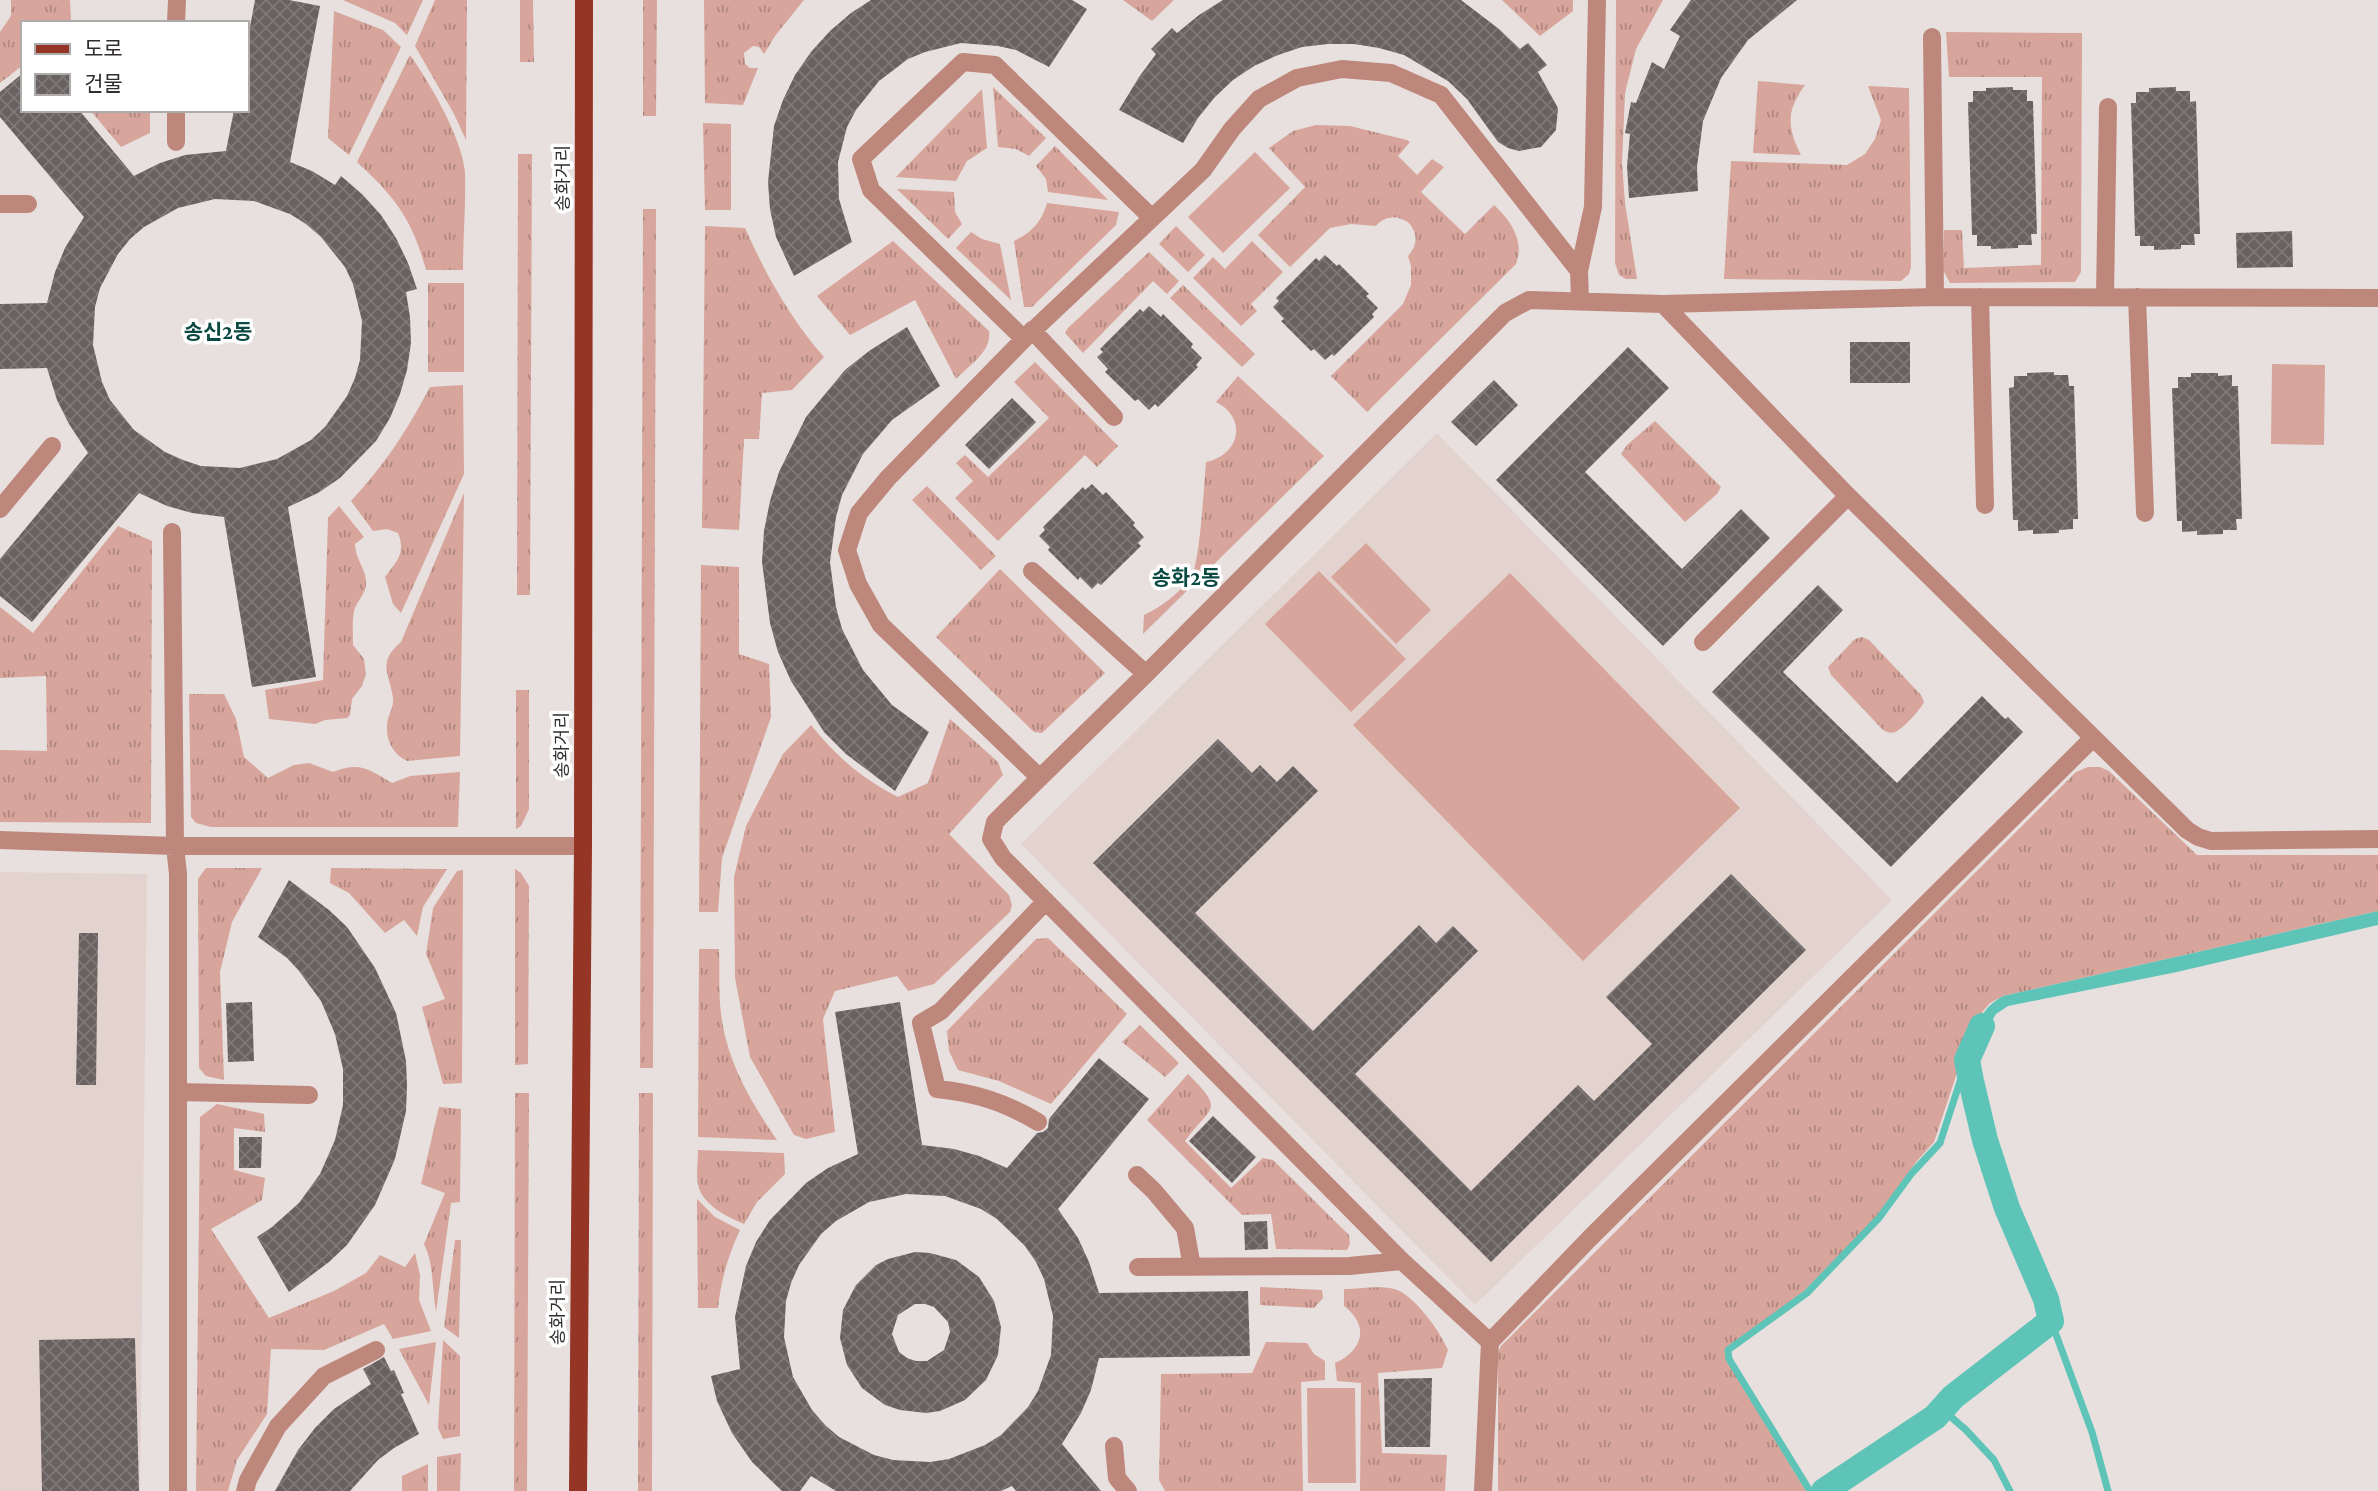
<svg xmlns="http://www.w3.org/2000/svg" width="2378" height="1491" viewBox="0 0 2378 1491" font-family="'Crimson Pro','Noto Sans KR',serif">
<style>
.built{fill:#e3d3cf}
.grass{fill:url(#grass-tufts)}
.pitch{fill:#d7a59b}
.water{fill:#5fc4b8}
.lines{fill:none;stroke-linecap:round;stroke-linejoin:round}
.stream{stroke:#5fc4b8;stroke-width:7}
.canal{stroke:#5fc4b8;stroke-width:26}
.building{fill:url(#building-cross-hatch);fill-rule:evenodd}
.minor{stroke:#be877c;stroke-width:18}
.primary{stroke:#953526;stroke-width:18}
.labels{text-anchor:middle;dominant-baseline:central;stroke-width:7;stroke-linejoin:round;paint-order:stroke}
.street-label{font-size:18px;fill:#312e2d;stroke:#fff}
.quarter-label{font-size:21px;font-weight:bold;fill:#0b4943;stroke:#fff}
</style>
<defs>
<pattern id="grass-tufts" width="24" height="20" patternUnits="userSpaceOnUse" patternTransform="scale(1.75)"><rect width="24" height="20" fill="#d7a59b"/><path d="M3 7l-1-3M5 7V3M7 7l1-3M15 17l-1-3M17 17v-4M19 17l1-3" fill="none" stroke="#af877f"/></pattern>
<pattern id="building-cross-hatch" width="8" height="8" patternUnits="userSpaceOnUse" patternTransform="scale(1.75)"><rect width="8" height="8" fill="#686160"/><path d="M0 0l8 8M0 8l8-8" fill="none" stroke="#7e7978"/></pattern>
</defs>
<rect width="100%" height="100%" fill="#e8e0de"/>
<path class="built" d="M1437 433 1892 900 1475 1305 1021 844Z
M0 872 147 874 140 1491H0Z"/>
<path class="grass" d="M11 0H70L71 20 152 23H23V65L0 83V32L11 16Z
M343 0H423L407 35 395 23Z
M435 0H467L466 140 454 114 415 46Z
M520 0H533L534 62H520Z
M643 0H657L656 116H643Z
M704 0H804L775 36 764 54 759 47 753 46 744 53 745 64 750 68H758L743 105 705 103Z
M1123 0H1174L1152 21Z
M1502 0H1573V11L1540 36Z
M1616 0H1663L1636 49 1625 93 1622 163 1625 203 1637 279H1626L1619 275 1615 263Z
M334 11 383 30 401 47 349 155 328 138Z
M1946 32 2082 33 2081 272 2075 282 1950 283 1943 270 1944 230H1962L1964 268 2041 265 2042 77H1949Z
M410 55C430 83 462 138 465 172 466 204 463 238 463 270H426C412 219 396 198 357 162Z
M1758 81 1805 85C1786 111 1787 127 1801 155L1753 153Z
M1868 86 1909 88 1911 267 1909 274 1901 281 1724 279 1731 161 1847 165 1865 154 1875 139 1881 120Z
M993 87 1046 138 1029 156 1016 149 998 147Z
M982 89 987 148 967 161 956 181 896 177Z
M90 110H150V133L121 147Z
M703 123 731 124V210H705Z
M1316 125 1350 126 1407 140 1410 142 1398 156 1417 175 1432 159 1444 167 1421 192 1465 234 1494 205C1511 221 1525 241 1516 264L1367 412 1331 376 1403 304 1411 285V266L1408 256C1418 245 1418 234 1409 223 1397 215 1386 215 1376 226L1351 224 1330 228 1290 267 1258 235 1305 187 1269 148 1293 131Z
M1055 146 1108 200 1048 192 1046 179 1036 166Z
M518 154H532L530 595H517Z
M897 189 954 192 955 212 962 224 948 239Z
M1047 203 1119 212 1116 225 1032 307H1024L1014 241C1032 232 1041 223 1047 203Z
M643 209H656L653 1068H640Z
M705 226 745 228C766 275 790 318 824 357L792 390 762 393 759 439H744L739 530 702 528Z
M1176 226 1205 255 1188 272 1159 244Z
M971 232 982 239 1000 244 1011 300 956 248Z
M893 241 989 331C992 352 969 365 956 379L915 300 850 335 817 296Z
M1252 241 1283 272 1251 304 1257 311 1241 326 1193 278 1213 257 1225 269Z
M1149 252 1179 281 1167 294 1153 281 1083 353 1065 333 1068 328Z
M428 283H464V372H428Z
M1183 285 1255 354 1242 367 1170 298Z
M1035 362 1118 446 1097 467 1085 455 998 541 955 498 973 481 956 463 965 455 988 477 1049 418 1014 382Z
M1238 376 1324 456 1143 634 1144 615C1161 607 1180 593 1191 577 1200 564 1204 484 1206 462 1240 455 1248 418 1216 402Z
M463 385 464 474 401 613 393 604 385 577C397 561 406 553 398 533L387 529 373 531 351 501C386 463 406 432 430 387Z
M1655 421 1721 487 1717 494 1685 522 1621 454 1627 445Z
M927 486 996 556 981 570 912 500Z
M464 493 460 756 407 761C391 753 384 737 388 719 390 712 394 706 393 698 389 672 377 663 401 642Z
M339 506 364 537 355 544C356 561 365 567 366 581 367 594 357 600 354 611 352 622 353 634 353 645L364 659 366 674 362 686 352 699 350 715 347 718 325 720 315 724 269 719 265 690 323 680 328 518Z
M118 526 152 541 151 823 0 822V750L47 751 46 676 0 678V607L33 633Z
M701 565 739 567V654L769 664 771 717 722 858 718 912H699Z
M1000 569 1105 673 1042 733 1034 732 936 637Z
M1862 637 1869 640 1921 695 1924 702C1921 709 1902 730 1895 732 1890 734 1887 732 1883 730L1831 675 1828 667 1855 639Z
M516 690H529V809L521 826 516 829Z
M189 694H224L236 719 244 757 268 778 294 765 309 763 333 772C360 761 370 770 392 783L410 776 460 772 458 827H211L196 823 191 817Z
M950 719 998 762 1003 775 949 834 1009 895 1012 905 1010 912 934 984 908 991 897 976 835 991 823 1019 835 1132 806 1139 794 1135 750 1057 735 978 734 877 746 826 783 754 811 725C837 757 861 778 898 797L928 783Z
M2088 767H2100L2109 771 2197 855H2378V911L2003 996 1990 1003 1983 1011 1958 1070 1934 1142 1917 1161 1877 1217 1838 1257 1804 1291 1725 1350 1726 1359 1806 1491H1498V1352L1501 1346 2076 772Z
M206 868H262L232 922 220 972 224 1080 206 1076 199 1068 198 879Z
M331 868 447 869 423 907 417 936 404 920 385 933 349 893 330 883Z
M515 869 521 873 529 886 528 1064 515 1065Z
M463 870 462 1083 443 1084 422 1007 445 999 426 954 433 908 457 871Z
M1048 938 1127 1014 1051 1104 999 1081 958 1070 949 1051 947 1031 1036 939Z
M699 949H719C720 972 718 998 722 1021 729 1065 752 1104 777 1140L698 1137Z
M1140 1025 1179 1063 1165 1077 1122 1042Z
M1188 1074C1226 1112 1211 1105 1185 1141L1231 1188 1263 1158 1273 1160 1349 1235 1350 1244 1347 1250 1276 1249 1271 1214 1242 1215 1147 1120Z
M515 1093H529L527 1491H514Z
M639 1093H653L652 1491H638Z
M217 1104 264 1114 265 1132 234 1128V1170L265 1178 262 1200 211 1229 269 1318 334 1291 366 1273 380 1255 405 1267 415 1253 420 1275 419 1300 431 1331 393 1339 384 1324 324 1350 271 1349 267 1414 237 1460 228 1491H196L200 1117Z
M439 1107 461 1109 460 1202 451 1203 436 1312C432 1289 434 1264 424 1244L445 1193 421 1184Z
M698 1150 784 1153 785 1174 757 1202 744 1224C727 1217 701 1204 698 1184 696 1174 698 1160 698 1150Z
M697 1199 715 1217 740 1230C728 1256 721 1280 718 1308H698Z
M455 1240H461L459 1338 444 1327Z
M1260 1287 1322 1290 1323 1298 1314 1308 1260 1305Z
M1344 1289C1358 1289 1382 1285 1394 1289 1414 1294 1441 1333 1448 1350L1442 1368 1378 1373 1382 1453 1447 1455 1445 1491H1360L1361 1383 1337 1381 1335 1363C1363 1350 1370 1326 1344 1306Z
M443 1340 460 1356V1436L443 1439 438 1428Z
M436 1342 429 1405 399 1349Z
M1266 1342 1307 1343 1314 1354 1325 1361V1380L1301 1382 1303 1491H1165L1159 1480 1161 1374 1252 1373Z
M461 1453 460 1491H437V1457Z
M428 1464V1491H402V1476Z"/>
<path class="pitch" d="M1255 152 1290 188 1223 253 1188 217Z
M2272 364 2325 365 2324 445 2271 444Z
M1366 543 1431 610 1396 644 1331 577Z
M1319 571 1406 659 1351 712 1265 624Z
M1510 573 1740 808 1583 961 1353 725Z
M1307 1388H1355L1356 1483H1308Z"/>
<path class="water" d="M2378 911V925L2177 972 2008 1006 1996 1014 1972 1057 1964 1056C1974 1031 1979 1009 2003 996Z"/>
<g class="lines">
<path class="stream" d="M2051 1321 2092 1432 2108 1491
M1942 1409 1966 1430 1994 1460 2010 1491
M1810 1491 1729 1359 1728 1350 1807 1293 1879 1218 1912 1173 1940 1143 1967 1060"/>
<path class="canal" d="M1824 1491 1935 1417 1953 1397 2051 1321 2046 1299 2007 1208 1985 1140 1971 1081 1967 1060 1982 1026"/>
</g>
<path class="building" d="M255 0H289L320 6 290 162 312 171 335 185 341 176 362 194 381 215 396 238 408 263 417 289 406 292 410 317 411 343 407 370 400 394 390 418 376 441 340 478 318 493 288 507 316 677 252 687 224 517 192 513 167 506 139 493 32 622 0 596V559L88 453 69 424 57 400 47 368 0 369V304L47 303 55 272 65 248 84 217 0 117V92L23 73V110H79L134 176 160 163 185 155 226 151 234 110H247V43ZM215 199 254 201 290 214 306 224 321 237 345 267 353 284 362 321 360 360 355 378 347 396 325 427 311 440 277 459 240 468 201 466 183 460 165 452 134 430 110 400 102 382 93 345 95 307 100 288 118 254 130 239 144 227 178 208Z
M871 0H1072L1087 9 1049 67 1016 50 998 46 961 43 925 52 908 59 879 81 856 110 847 127 838 162 839 199 852 242 794 276 776 237 770 209 768 182 774 126 783 100 795 75 811 52 830 31 851 13Z
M1223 0H1461L1499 29 1520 49 1528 43 1547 65 1538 72 1558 108 1556 130 1541 147 1519 151 1508 148 1498 142 1467 99 1448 81 1404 55 1379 48 1354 44H1328L1302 47 1278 55 1254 66 1233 80 1214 98 1198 118 1183 143 1119 110 1139 77 1156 54 1151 49 1172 28 1177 33 1199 15Z
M1691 0H1797L1748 40 1721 78 1703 121 1697 167 1698 191 1629 198 1627 166 1630 134 1625 133 1631 102 1636 103 1652 62 1664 69 1680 36 1670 30Z
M2013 87V90H2027V101H2033L2037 234H2031L2032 245H2018V248L1991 249V246H1977V235H1972L1968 102H1973V91H1986V88Z
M2176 87V91H2190V102L2196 101 2200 234H2194L2195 245H2181V249L2154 250V246H2140V236H2135L2131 103H2136V92H2149V88Z
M2292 231 2293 267 2237 268 2236 233Z
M1325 255 1337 266 1339 264 1369 294 1366 296 1378 308 1372 314 1374 317 1334 356 1332 354 1325 360 1314 349 1311 351 1281 321 1284 319 1273 307 1279 301 1276 298 1316 258 1319 261Z
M1149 306 1161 317 1163 314 1193 344 1191 347 1202 358 1196 365 1198 367 1158 407 1155 404 1149 410 1138 399 1135 401 1105 372 1108 369 1097 357 1103 352 1100 349 1140 309 1143 312Z
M907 327 940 386 892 420 863 454 842 495 836 517 830 562 836 607 842 629 863 670 892 705 929 732 895 791 846 754 824 732 791 681 778 652 770 623 762 562 764 531 770 501 779 472 806 417 845 370 869 351Z
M1850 342H1910V383H1850Z
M1628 347 1669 388 1585 472 1682 569 1741 509 1770 538 1663 646 1496 480Z
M2054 372V375H2068L2069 386H2074L2078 519H2073V529L2059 530V533L2033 534V530L2018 531V520H2013L2009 388 2014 387V376H2027V373Z
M2191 373H2218V376L2232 375V386H2238L2242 519H2236L2237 530H2223V534L2197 535V531L2182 532V521H2177L2172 388H2178V377H2191Z
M1494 380 1518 405 1476 446 1451 422Z
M1012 398 1036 422 989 469 965 445Z
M1092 484 1103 495 1106 492 1135 523 1133 525 1144 537 1138 543 1141 546 1101 585 1098 583 1092 589 1080 577 1078 580 1048 550 1050 547 1039 536 1045 530 1043 527 1083 487 1085 490Z
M1818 585 1843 610 1783 672 1897 783 1982 696 2005 719 2008 717 2023 732 1891 867 1712 692Z
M1218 739 1252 773 1260 765 1277 782 1293 766 1318 791 1195 913 1313 1031 1419 925 1436 943 1453 926 1478 951 1355 1074 1471 1191 1578 1085 1594 1101 1652 1044 1606 997 1731 874 1806 950 1491 1262 1093 863Z
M289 880 329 910 347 927 375 968 396 1013 406 1061 407 1086 406 1111 395 1159 375 1205 347 1245 329 1262 289 1292 257 1237 272 1227 299 1203 320 1174 335 1140 343 1105V1069L335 1034 321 1001 299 971 287 958 258 937Z
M79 933H98L96 1085H76Z
M252 1002 254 1061 228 1062 226 1003Z
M900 1002 922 1145 954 1149 979 1156 1007 1168 1037 1133 1043 1132 1048 1128 1049 1119 1099 1058 1149 1099 1058 1209 1078 1238 1089 1262 1099 1293 1248 1291 1250 1356 1099 1358 1091 1390 1081 1413 1062 1444 1101 1491H1016L1012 1486 1001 1491H836L811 1476 800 1491H782L752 1462 732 1433 717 1401 711 1376 740 1369 735 1317 746 1266 756 1242 770 1220 806 1183 828 1168 858 1154 835 1012ZM906 1194 945 1196 981 1209 997 1219 1025 1246 1036 1262 1044 1279 1053 1316 1051 1355 1038 1391 1028 1407 1001 1435 985 1445 949 1459 930 1462 893 1460 874 1455 839 1437 825 1425 812 1410 793 1377 784 1337 786 1301 791 1283 799 1265 821 1234 836 1221 869 1202Z
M1213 1116 1256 1157 1232 1183 1189 1141Z
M239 1137H262L261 1168H239Z
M1267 1221 1268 1249 1245 1250 1244 1222Z
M915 1252 930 1253 956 1260 979 1277 994 1301 1001 1327 998 1355 986 1380 965 1400 940 1411 926 1413 900 1410 885 1405 862 1388 847 1365 840 1338 843 1310 856 1285 876 1265 888 1259ZM915 1304H925L934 1307 948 1322 950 1332 944 1350 927 1361H916L907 1358 899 1352 892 1334 898 1315Z
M135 1338 139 1491H42L39 1340Z
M384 1357 391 1371 394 1370 404 1393 401 1394 419 1434 394 1448 378 1460 350 1491H275L298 1450 315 1428 334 1409 371 1384 363 1369Z
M1432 1378 1430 1447H1385L1384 1379Z"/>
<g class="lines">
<path class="minor" d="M176 23 177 0
M1932 37 1935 297
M176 142V110
M0 204H28
M1579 271 1593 207 1597 0
M1980 297 1985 505
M2105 297 2108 107
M2137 297 2145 513
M1663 304 1935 297 2378 298
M1032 330 1114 417
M1024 339 871 190 861 159 963 62 995 65 1151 217
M0 509 52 446
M172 532 175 846 178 874V1491
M1032 571 1146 674
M1703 642 1848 496
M1040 778 881 625 858 584 847 550 859 513 888 478 1024 339 1203 170 1232 129 1259 99 1297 78 1342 69 1391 73 1441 95 1579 271 1580 300
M0 840 175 846H583
M178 1092 309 1095
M1038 1122C1004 1102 976 1093 937 1089L921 1023 941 1011 1046 901
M1137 1175 1154 1191 1185 1228 1192 1267
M1138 1267 1349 1266 1402 1261
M1490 1342 1402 1261 1003 858 991 839 995 822 1008 809 1146 674 1505 313 1529 300 1663 304 1848 496 2187 830 2198 837 2211 841 2378 839
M1114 1446 1117 1478 1128 1491
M245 1491 248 1480 278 1426 324 1376 376 1350
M1483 1491 1490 1342 1590 1238 2093 738"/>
<path class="primary" d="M578 1491 583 846 584 0"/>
</g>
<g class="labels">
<g class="street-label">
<text transform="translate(563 178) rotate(-90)">송화거리</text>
<text transform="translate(562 745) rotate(-90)">송화거리</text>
<text transform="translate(558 1312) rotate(-90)">송화거리</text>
</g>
<g class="quarter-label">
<text x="218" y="332">송신2동</text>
<text x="1186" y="578">송화2동</text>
</g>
</g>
<rect x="21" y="21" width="228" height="91" fill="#ffffff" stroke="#adabab" stroke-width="2"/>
<rect x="35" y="44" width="35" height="10" fill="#953526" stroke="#adabab" stroke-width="2"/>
<text x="84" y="56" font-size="21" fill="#312e2d">도로</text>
<rect x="35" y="74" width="35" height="21" fill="url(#building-cross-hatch)" stroke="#adabab" stroke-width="2"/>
<text x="84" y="91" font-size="21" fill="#312e2d">건물</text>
</svg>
